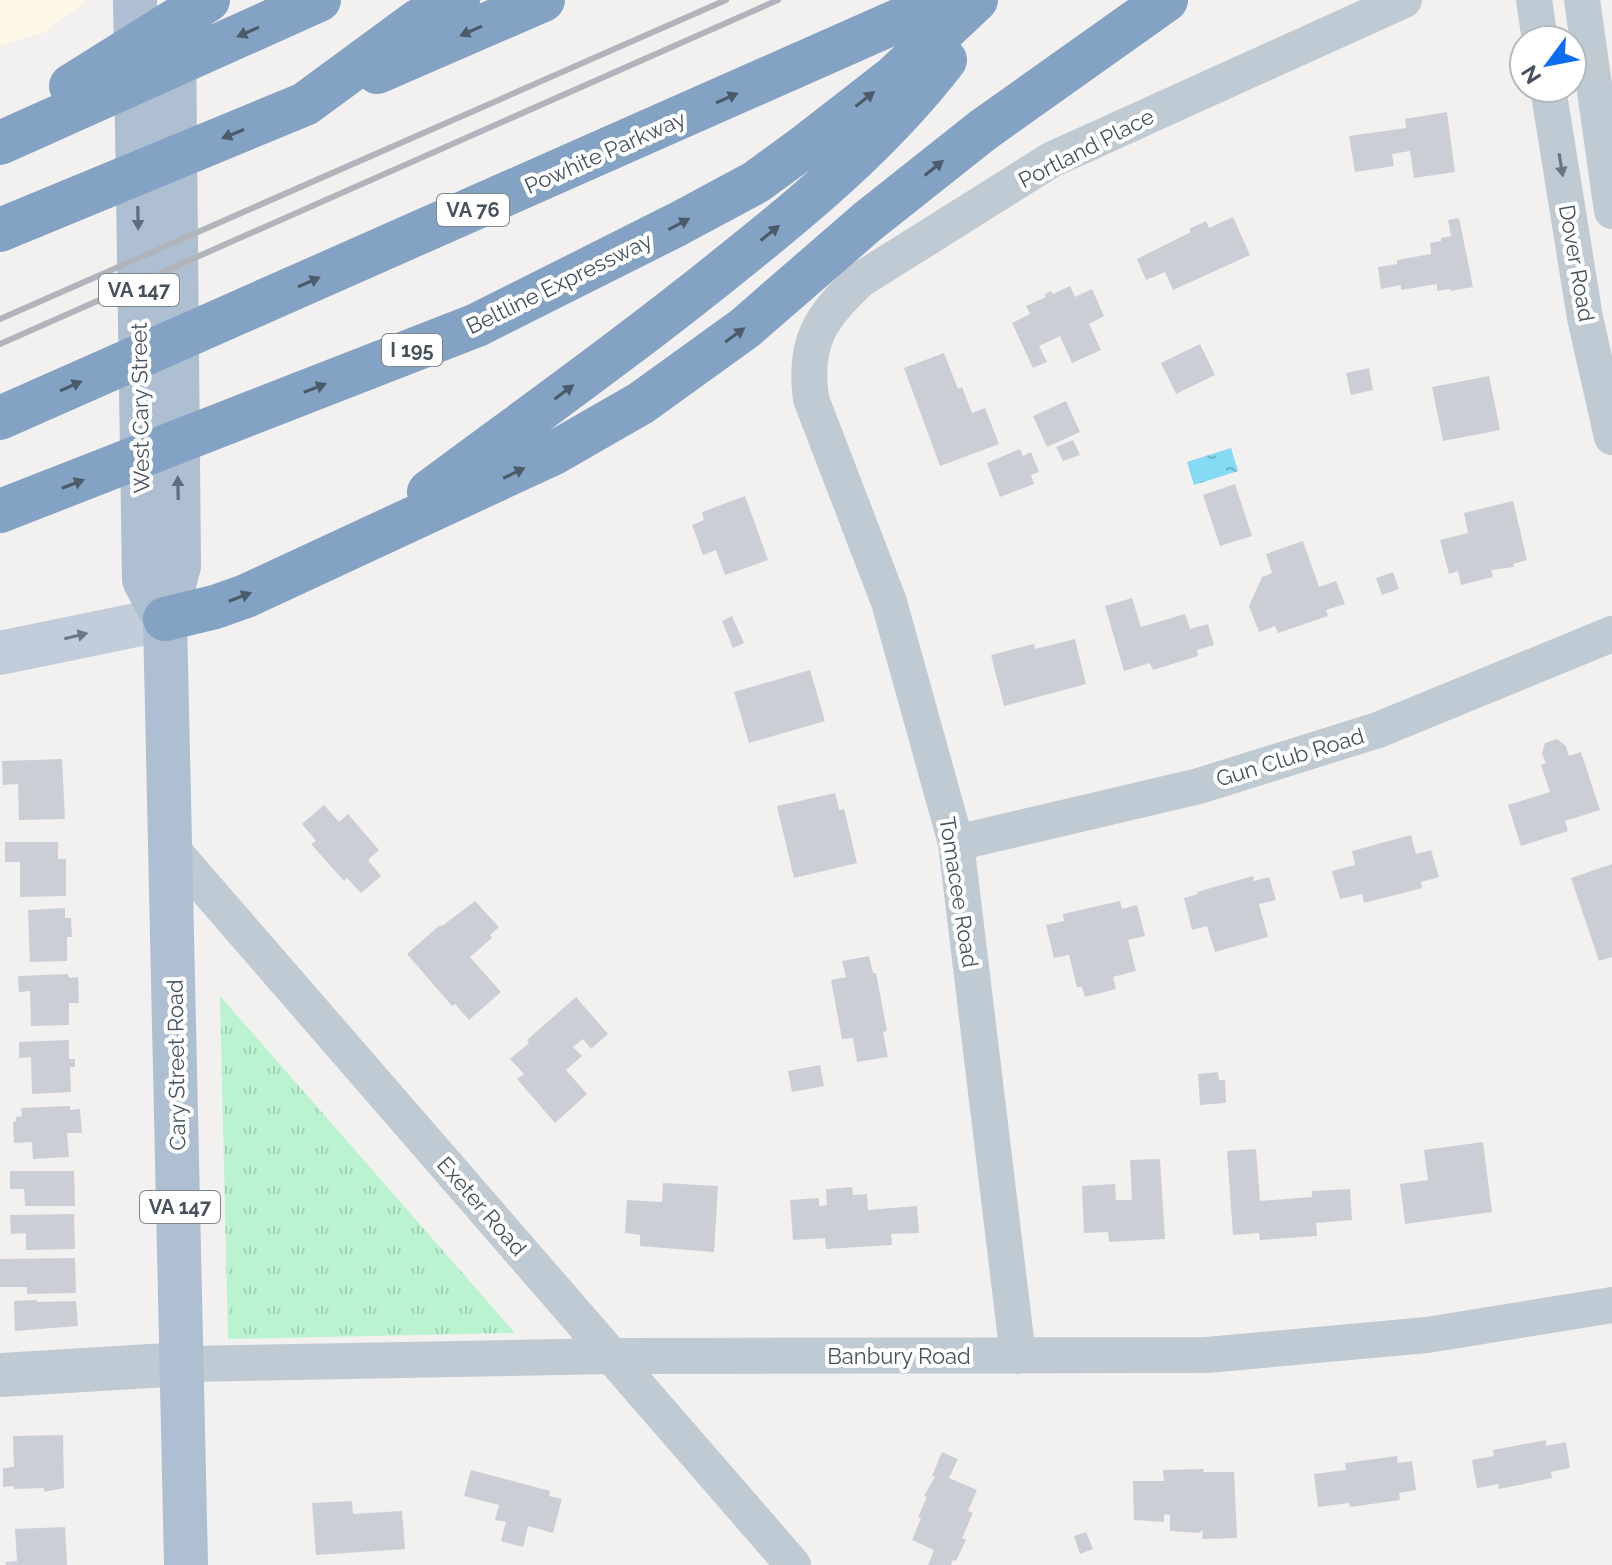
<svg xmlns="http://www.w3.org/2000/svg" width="1612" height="1565" viewBox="0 0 1612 1565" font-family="Raleway,sans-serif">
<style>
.commercial{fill:#fef8e9}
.park{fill:url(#park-tufts)}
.water{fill:url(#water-ripples)}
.building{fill:#cbcfd5}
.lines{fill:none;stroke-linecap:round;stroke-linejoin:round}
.minor{stroke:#bfcad3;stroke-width:36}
.tertiary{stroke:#bfcad3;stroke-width:44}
.secondary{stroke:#c1cdda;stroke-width:44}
.primary{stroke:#adbfd1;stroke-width:44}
.motorway{stroke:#84a2c3;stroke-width:44}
.rail{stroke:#b1b5bb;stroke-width:6}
.oneway{fill:#4c5b69}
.oneway2{fill:#6a7782}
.oneway3{fill:#606e7c}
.oneway4{fill:#6b7884}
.labels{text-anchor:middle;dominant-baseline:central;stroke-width:8;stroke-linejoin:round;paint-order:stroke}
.shield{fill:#fff;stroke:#7e878f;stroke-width:2}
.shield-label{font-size:20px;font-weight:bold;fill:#46535f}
.street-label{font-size:22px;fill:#46535f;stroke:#fff}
</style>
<defs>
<pattern id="park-tufts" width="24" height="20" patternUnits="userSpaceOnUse" patternTransform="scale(2)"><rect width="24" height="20" fill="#bbf3d1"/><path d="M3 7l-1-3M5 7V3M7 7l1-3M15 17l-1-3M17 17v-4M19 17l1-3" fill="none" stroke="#a2d2b6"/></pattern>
<pattern id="water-ripples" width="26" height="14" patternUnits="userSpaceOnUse" patternTransform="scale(2)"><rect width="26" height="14" fill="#85dbf3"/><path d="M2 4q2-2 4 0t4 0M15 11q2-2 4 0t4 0" fill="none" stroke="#6fb4c8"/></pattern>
</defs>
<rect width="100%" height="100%" fill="#f3f0f0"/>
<path class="commercial" d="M0 0H87L45 32 0 46Z"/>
<path class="park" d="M220 996 515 1333 228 1339Z"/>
<path class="water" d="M1231 448 1238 471 1194 485 1187 462Z"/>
<path class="building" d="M1447 112 1455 172 1414 178 1410 151 1392 154 1394 166 1355 172 1349 136 1406 128 1405 119Z
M1233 217 1250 255 1173 290 1165 272 1146 280 1137 259 1191 232 1189 229 1206 221 1209 228Z
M1459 218 1473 287 1451 291 1450 289 1437 291V284L1401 290V285L1381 289 1378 267 1397 264V260L1431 254 1430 243 1441 241V238L1451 236 1448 220Z
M1070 286 1075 297 1092 289 1104 316 1089 324 1101 350 1072 363 1060 336 1039 346 1047 362 1033 368 1012 323 1030 314 1026 306 1046 297 1045 294 1051 291 1053 294Z
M1200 344 1215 375 1176 394 1161 363Z
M944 353 958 389 962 387 972 413 985 408 999 444 940 466 904 368Z
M1369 368 1373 390 1351 395 1346 373Z
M1489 376 1500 430 1443 441 1432 387Z
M1066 401 1080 432 1047 447 1033 416Z
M1073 440 1080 455 1063 461 1056 447Z
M1020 449 1023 456 1031 452 1039 472 1031 475 1034 484 1000 497 987 463Z
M1235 484 1252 536 1220 546 1203 495Z
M745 496 768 560 725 575 716 550 703 555 692 525 704 520 702 512Z
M1513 501 1527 560 1513 564 1514 567 1491 570 1493 577 1461 585 1458 571 1449 574 1440 540 1468 533 1464 513Z
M1303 541 1319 587 1336 581 1345 604 1326 610 1328 616 1278 633 1275 626 1259 632 1249 606 1262 577 1272 573 1266 554Z
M1393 572 1399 589 1382 595 1376 578Z
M1132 598 1141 627 1185 614 1190 629 1208 624 1214 645 1197 650 1198 656 1153 670 1150 663 1124 671 1105 606Z
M732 616 744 643 733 648 722 621Z
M1075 639 1086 684 1004 706 991 655 1034 644 1035 649Z
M810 670 825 721 749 743 734 692Z
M1557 739 1566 746 1569 756 1581 752 1600 810 1565 821 1568 831 1521 846 1508 805 1550 792 1541 765 1546 763 1542 754 1545 743Z
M62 759 65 819 19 820 18 784 3 785 2 761Z
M835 793 839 810 844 809 857 863 794 878 777 806Z
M324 805 339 822 348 814 379 850 368 860 381 876 361 893 347 878 344 881 311 844 316 841 302 824Z
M1411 835 1416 854 1431 850 1439 877 1421 882 1422 888 1364 903 1362 894 1340 899 1332 871 1355 865 1352 851Z
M5 842H58V859H66V896L20 897V862H5Z
M1612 864V957L1599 961 1571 878Z
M1253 876 1254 881 1269 877 1276 900 1259 904 1268 937 1215 952 1207 926 1192 930 1184 898 1198 894 1197 892Z
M475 901 499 927 490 935 492 938 470 957 501 992 469 1020 455 1004 452 1006 407 954 440 925 442 926Z
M1120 901 1122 909 1137 905 1145 936 1128 940 1136 971 1113 977 1116 989 1085 997 1082 987H1077L1069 955 1054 958 1046 925 1064 921 1063 914Z
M65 908V918H71L72 937H67V961L30 962 28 910Z
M869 956 873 973H876L887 1031 883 1032 888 1057 857 1062 853 1038 842 1039 831 980 846 977 842 961Z
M68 974 69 978 78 977 79 1003H69V1025L31 1026 30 991 19 992 18 976Z
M576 997 608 1034 591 1049 583 1039 573 1047 582 1056 566 1070 587 1094 555 1123 517 1079 524 1074 510 1059 529 1043 527 1040Z
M69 1040V1059H75V1067H70L71 1092 32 1094 31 1057 19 1058V1042Z
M820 1065 824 1086 792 1092 788 1071Z
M1218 1072 1219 1080H1225L1226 1103 1200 1105 1198 1074Z
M70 1106V1110L80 1109 82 1133H67L69 1157 33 1159 32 1142 14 1143 13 1122 16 1121V1117L22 1116 21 1108Z
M1483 1142 1492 1212 1405 1224 1400 1184 1428 1180 1424 1150Z
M1256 1149 1260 1201 1312 1197V1191L1350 1189 1352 1220 1316 1223 1317 1236 1260 1240 1259 1233 1233 1235 1227 1151Z
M1160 1159 1165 1239 1109 1242 1108 1232 1084 1233 1082 1186 1115 1184 1116 1200H1132L1130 1160Z
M10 1171H74L75 1206H25L24 1189H10Z
M663 1183 718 1186 714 1252 640 1246V1235L625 1233 627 1200 662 1202Z
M852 1187 853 1195 867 1194 868 1210 917 1206 919 1233 891 1234 892 1245 826 1249 825 1238 793 1240 790 1200 819 1198V1206L827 1205 826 1189Z
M74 1214 75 1249 26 1250V1233L11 1234 10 1215Z
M75 1258 76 1293 27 1294V1287H0V1259Z
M37 1300V1302L76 1301 78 1326 15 1331 14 1301Z
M63 1435 64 1488 44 1492V1488L14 1489V1486L3 1487V1468L14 1467 13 1436Z
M1546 1440V1446L1566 1442 1570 1468 1551 1472 1552 1478 1499 1489 1498 1484 1477 1488 1472 1460 1494 1456 1493 1450Z
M942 1452 958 1459 949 1478 977 1490 968 1511 973 1513 962 1538 966 1540 956 1561 953 1560 951 1565H928L934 1550 912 1540 921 1518 918 1517 927 1497 924 1496 935 1477 932 1476Z
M1397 1456 1398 1463 1412 1461 1416 1490 1399 1493 1400 1500 1350 1507 1349 1503 1318 1507 1314 1474 1346 1470 1345 1463Z
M1204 1469 1203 1472H1234L1237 1538 1202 1539 1203 1530 1199 1533 1170 1531V1515L1164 1514V1522L1134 1520 1133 1481H1164L1163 1470Z
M471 1470 550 1491 549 1496 562 1499 553 1533 528 1526 523 1547 501 1541 506 1522 495 1520 499 1505 464 1496Z
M352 1501 353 1514 402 1511 405 1549 316 1555 312 1503Z
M65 1527 67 1565H6L5 1562 17 1561 15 1529Z
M1086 1532 1093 1549 1080 1554 1074 1536Z"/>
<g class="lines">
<path class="minor" d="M1534 0 1540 40
M1582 0 1612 211
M1548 88 1585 318 1612 437
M956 843 1199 786 1378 730 1612 634
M171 848 793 1565
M1018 1356 956 843 889 602 811 399C803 343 820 317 860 280L1051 160 1404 0
M184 1364 612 1356 1207 1355 1427 1335 1612 1305"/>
<path class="tertiary" d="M0 1375 184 1364"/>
<path class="secondary" d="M0 653 165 619"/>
<path class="primary" d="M135 0 144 580 165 619
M174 30 179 566 165 619 186 1565"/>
<path class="motorway" d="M377 72 543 0
M71 86 208 0
M0 143 319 0
M0 230 305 104 418 21 458 0
M0 418 945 0
M429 492C530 417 632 344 730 265 808 203 884 139 945 60
M0 511 477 325 678 224 756 182 804 147 894 77 976 0
M165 619 215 607 246 596 554 453 641 403 745 328 867 222 983 130 1166 0"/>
<path class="rail" d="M0 319 726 0
M0 344 778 0"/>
</g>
<defs><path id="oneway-solid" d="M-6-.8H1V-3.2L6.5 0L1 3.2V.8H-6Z" transform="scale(2)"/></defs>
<g class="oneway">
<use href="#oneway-solid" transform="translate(471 31) rotate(156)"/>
<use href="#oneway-solid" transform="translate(248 32) rotate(156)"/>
<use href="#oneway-solid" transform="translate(727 98) rotate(-24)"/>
<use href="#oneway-solid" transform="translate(865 99) rotate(-38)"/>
<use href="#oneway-solid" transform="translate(233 134) rotate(158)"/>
<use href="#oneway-solid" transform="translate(934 168) rotate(-39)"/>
<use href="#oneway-solid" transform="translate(679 224) rotate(-28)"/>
<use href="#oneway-solid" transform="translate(770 233) rotate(-39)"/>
<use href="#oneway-solid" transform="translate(309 282) rotate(-24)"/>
<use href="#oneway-solid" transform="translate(735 335) rotate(-36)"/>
<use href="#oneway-solid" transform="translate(71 386) rotate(-24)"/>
<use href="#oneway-solid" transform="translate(315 388) rotate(-21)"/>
<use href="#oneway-solid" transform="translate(564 392) rotate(-37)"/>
<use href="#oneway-solid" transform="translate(514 473) rotate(-26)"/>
<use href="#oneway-solid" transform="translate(73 484) rotate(-21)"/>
<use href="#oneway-solid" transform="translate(240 597) rotate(-21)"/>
</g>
<use class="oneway2" href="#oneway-solid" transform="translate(1561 165) rotate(81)"/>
<g class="oneway3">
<use href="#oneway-solid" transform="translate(138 218) rotate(89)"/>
<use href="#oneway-solid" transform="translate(178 488) rotate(-91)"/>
</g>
<use class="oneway4" href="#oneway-solid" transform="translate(76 636) rotate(-13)"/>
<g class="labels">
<g class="shield">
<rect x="437" y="194" width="72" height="32" rx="6"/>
<rect x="99" y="274" width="80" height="32" rx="6"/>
<rect x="382" y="334" width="60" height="32" rx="6"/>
<rect x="140" y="1191" width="80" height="32" rx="6"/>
</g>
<g class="shield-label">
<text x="473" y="210">VA 76</text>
<text x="139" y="290">VA 147</text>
<text x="412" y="350">I 195</text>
<text x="180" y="1207">VA 147</text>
</g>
<g class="street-label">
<text transform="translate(1086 148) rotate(-27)">Portland Place</text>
<text transform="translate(605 152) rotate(-24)">Powhite Parkway</text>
<text transform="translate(1577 263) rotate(80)">Dover Road</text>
<text transform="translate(559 283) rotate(-26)">Beltline Expressway</text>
<text transform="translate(140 408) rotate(-91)">West Cary Street</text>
<text transform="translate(1290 757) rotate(-17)">Gun Club Road</text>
<text transform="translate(959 892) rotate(81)">Tomacee Road</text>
<text transform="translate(176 1065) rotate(-91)">Cary Street Road</text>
<text transform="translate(482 1206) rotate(49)">Exeter Road</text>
<text x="899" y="1356">Banbury Road</text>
</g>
</g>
<g transform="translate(1548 64) rotate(238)"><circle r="38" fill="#ffffff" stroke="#b5babf" stroke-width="2"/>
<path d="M0-6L14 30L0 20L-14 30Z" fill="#0a6df2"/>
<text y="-12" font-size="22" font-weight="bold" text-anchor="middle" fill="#46535f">N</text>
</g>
</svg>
